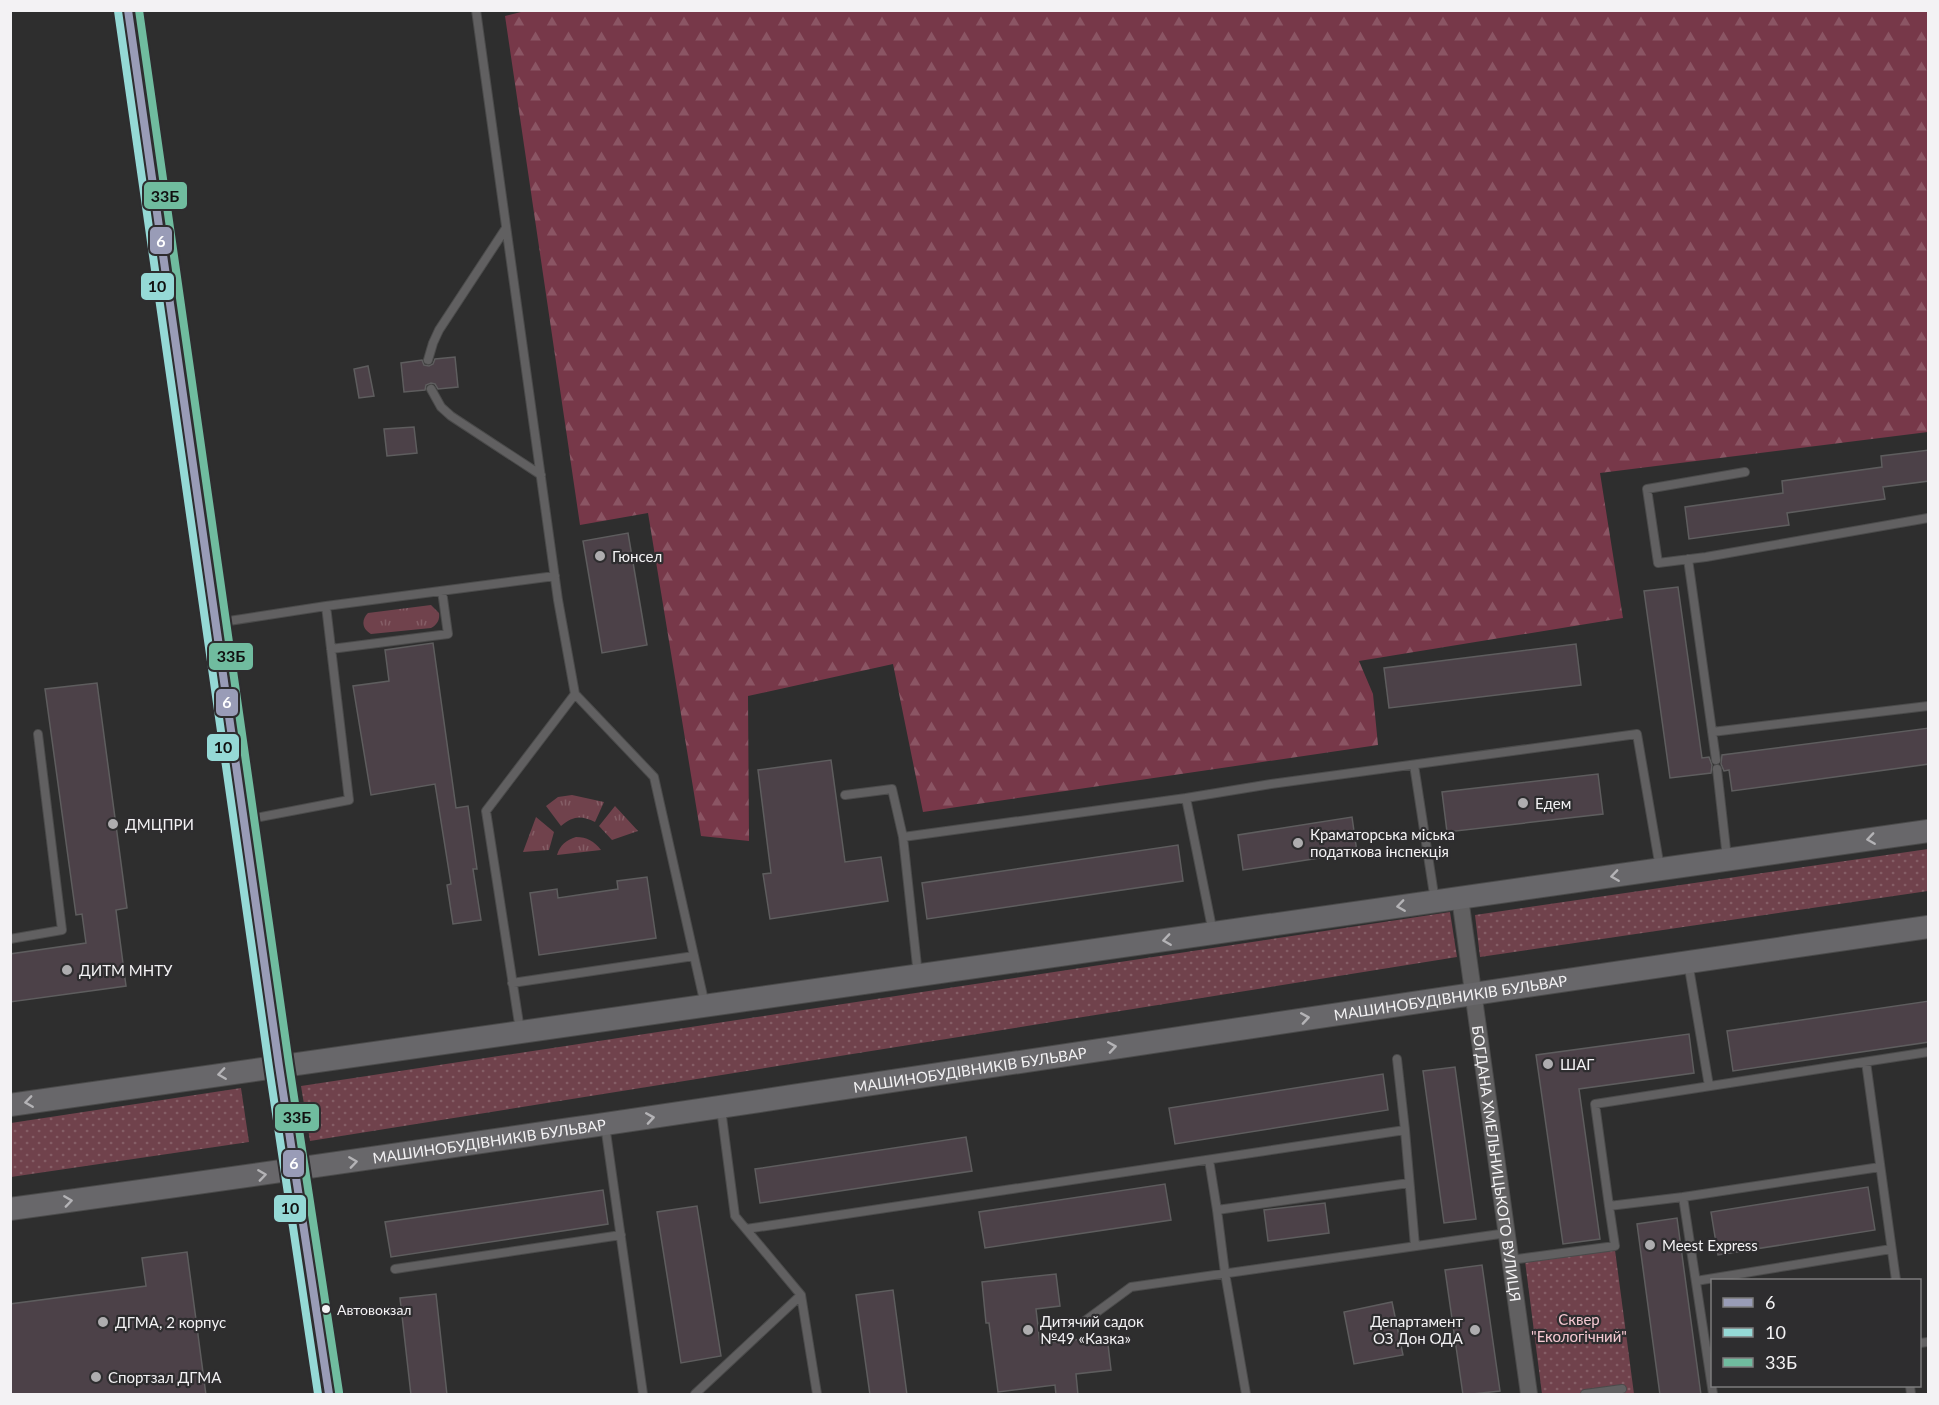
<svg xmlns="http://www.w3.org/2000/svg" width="1939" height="1405" viewBox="0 0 1939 1405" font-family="Lato,sans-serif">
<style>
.grass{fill:url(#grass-tufts)}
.forest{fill:url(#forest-firs)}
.park{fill:url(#park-dots)}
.building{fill:#4c4148;stroke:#5e5d5e;stroke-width:1.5}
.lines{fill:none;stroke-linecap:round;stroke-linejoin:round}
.lane-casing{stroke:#4b4b4b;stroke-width:10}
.street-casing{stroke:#4b4b4b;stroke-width:18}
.secondary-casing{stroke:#4b4b4b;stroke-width:24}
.lane{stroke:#616061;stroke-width:8}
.street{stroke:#616061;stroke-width:16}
.secondary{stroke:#68676a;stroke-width:22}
.bus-1-casing{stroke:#2e2d2f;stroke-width:12}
.bus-2-casing{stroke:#2e2d2f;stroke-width:12}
.bus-3-casing{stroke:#2e2d2f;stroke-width:12}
.bus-1{stroke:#999cb7;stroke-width:8}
.bus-2{stroke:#95d9d6;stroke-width:8}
.bus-3{stroke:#70bc9f;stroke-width:8}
.oneway{stroke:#b4b3b6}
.poi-dot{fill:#aeadaf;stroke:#2e2d2f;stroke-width:2}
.bus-dot{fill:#f3f2f4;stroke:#2e2d2f;stroke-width:2}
.labels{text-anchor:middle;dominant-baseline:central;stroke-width:4.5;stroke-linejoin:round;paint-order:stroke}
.bus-label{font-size:14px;fill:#f3f2f4;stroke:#2e2d2f;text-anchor:start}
.poi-label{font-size:15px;fill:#f3f2f4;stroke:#2e2d2f;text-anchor:start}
.street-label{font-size:15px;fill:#f3f2f4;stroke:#2e2d2f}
.park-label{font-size:15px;fill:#f5c8d1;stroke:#2e2d2f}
.line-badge{stroke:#2e2d2f;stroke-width:2}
.badge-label{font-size:16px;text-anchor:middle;font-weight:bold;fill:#fff}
.pale-badge-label{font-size:16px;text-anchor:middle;font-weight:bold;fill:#111}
</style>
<defs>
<pattern id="grass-tufts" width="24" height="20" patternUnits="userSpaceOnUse" patternTransform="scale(1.5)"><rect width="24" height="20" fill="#70424c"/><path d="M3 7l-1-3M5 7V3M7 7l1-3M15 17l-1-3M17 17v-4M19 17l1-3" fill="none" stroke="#855e66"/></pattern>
<pattern id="forest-firs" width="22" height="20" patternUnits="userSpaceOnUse" patternTransform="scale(1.5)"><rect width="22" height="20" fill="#773849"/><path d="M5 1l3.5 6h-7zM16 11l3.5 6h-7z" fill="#8b5564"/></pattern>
<pattern id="park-dots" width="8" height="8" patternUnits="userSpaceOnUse" patternTransform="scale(1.5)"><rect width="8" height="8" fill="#70424c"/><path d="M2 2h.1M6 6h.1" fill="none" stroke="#855e66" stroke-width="1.8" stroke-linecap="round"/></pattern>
</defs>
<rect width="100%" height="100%" fill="#2e2e2e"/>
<path class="grass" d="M431 605 439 613C440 620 437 625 431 628L371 634C362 629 361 620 368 613Z
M572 795 604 802 595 822C581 815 573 816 561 826L546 806 558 797Z
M615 806 638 831 612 840 599 826Z
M536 817 554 832 549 850 523 852Z
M576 837C587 837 594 841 601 850L557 855C560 845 566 840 576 837Z"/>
<path class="forest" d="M529 10 1928 11V432L1600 473 1623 618 1359 661 1373 694 1378 745 923 812 893 664 748 696 749 841 701 836 648 513 580 525 505 16Z"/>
<path class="park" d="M1928 849V891L1480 957 1475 915Z
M1450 912 1457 957 310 1141 301 1086Z
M241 1088 249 1142 11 1177V1123Z
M1615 1250 1634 1394H1542L1525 1261Z"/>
<path class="building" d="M455 357 458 387 438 389 435 384 431 383 426 385 425 390 404 392 401 363 422 360 424 365 429 366 433 364 435 359Z
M368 366 374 396 359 398 354 369Z
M414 427 417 453 387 456 384 429Z
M1929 450V481L1883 487 1885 499 1787 513 1789 525 1689 539 1685 507 1783 493 1782 481 1882 467 1881 456Z
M628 533 647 645 602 653 583 541Z
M1678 587 1702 758 1709 757 1712 765 1711 773 1670 778 1644 591Z
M433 643 456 808 468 806 477 869H473L481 920 453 924 447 885 451 884 435 784 371 795 353 686 389 681 385 650Z
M1576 644 1581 685 1389 708 1384 668Z
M97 683 127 908 116 910 126 986 10 1002V954L86 943 82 914 76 915 45 689Z
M1929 728V764L1732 791 1729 770 1724 771 1721 764 1722 755Z
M831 760 845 862 881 857 888 901 770 919 763 874 771 873 758 770Z
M1598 774 1603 814 1447 832 1442 792Z
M1352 817 1357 852 1243 870 1238 835Z
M1178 845 1183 881 927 919 922 883Z
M647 877 656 938 539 955 530 893 557 889 558 898 618 889 617 881Z
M1929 1001V1042L1733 1071 1727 1031Z
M1689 1034 1694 1073 1579 1089 1600 1239 1563 1244 1536 1055Z
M1455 1067 1476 1219 1444 1223 1423 1071Z
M1383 1074 1388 1110 1175 1144 1169 1108Z
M966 1137 972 1171 760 1203 755 1169Z
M1165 1184 1171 1220 985 1248 979 1212Z
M1868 1187 1875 1230 1718 1255 1711 1212Z
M603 1190 608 1224 391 1257 385 1222Z
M1325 1203 1329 1233 1268 1241 1264 1210Z
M697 1206 721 1356 681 1363 657 1212Z
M1677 1218 1701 1395H1660L1637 1224Z
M187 1252 206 1395H10V1304L146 1286 142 1258Z
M1482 1265 1500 1391 1463 1395 1445 1270Z
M1056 1274 1060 1306 1036 1309 1040 1344 1107 1336 1111 1370 1076 1374 1078 1395H1056L1055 1385 998 1392 989 1323H986L982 1282Z
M893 1290 907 1395H870L856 1295Z
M436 1294 447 1395H411L400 1298Z
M1392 1302 1403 1355 1354 1364 1344 1312Z"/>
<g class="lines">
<g class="lane-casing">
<path id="lane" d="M476 10 558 600 575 694 654 777 705 1005
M428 360 433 343 439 330 506 228
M431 389 441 407 451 416 541 475
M1745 472 1647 489 1658 563 1706 557 1928 518
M1688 559 1716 760
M326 606 555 576
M216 623 326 606 349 800 245 820
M331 649 448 634 442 591
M1712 732 1928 706
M1414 765 1435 901
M1717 769 1727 858
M845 795 892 789 903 837 918 975
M903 837 1186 798
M1213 933 1186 798 1271 784 1637 734 1660 868
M10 939 62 930 38 734
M1688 962 1709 1086
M512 983 694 956
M520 1030 486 811 575 694
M1397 1059 1405 1130
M1866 1062 1896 1280
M721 1109 735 1216 801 1295 817 1394
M605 1125 643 1394
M1209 1160 1217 1210 1409 1183
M1683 1197 1880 1167
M1217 1210 1225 1273 1246 1394
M746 1229 1405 1130 1415 1246
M1510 1260 1615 1246 1609 1206
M395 1269 621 1235
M1696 1281 1891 1249
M1082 1323 1131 1287 1507 1233
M1920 1343 1928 1342
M1910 1386 1911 1394
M695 1394 801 1295
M1585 1394 1622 1389
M1713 1394 1683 1197 1609 1206 1595 1104 1928 1052"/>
</g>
<g class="street-casing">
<g id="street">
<path id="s1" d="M1460 898 1529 1394"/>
</g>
</g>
<g class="secondary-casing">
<g id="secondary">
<path d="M128 10 279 1066 329 1394"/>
<path d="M10 1105 1928 831"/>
<path id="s2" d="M10 1209C651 1121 1289 1019 1928 927"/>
</g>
</g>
<use href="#lane" class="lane"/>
<use href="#street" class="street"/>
<use href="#secondary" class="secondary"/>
<g class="bus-1-casing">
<path id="bus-1" d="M128 10 279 1066 329 1394"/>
</g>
<g class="bus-2-casing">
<path id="bus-2" d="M118 11 269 1067 318 1394"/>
</g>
<g class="bus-3-casing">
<path id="bus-3" d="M139 10 289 1064 339 1392"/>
</g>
<use href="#bus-1" class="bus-1"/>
<use href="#bus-2" class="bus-2"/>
<use href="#bus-3" class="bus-3"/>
</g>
<defs><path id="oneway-chevron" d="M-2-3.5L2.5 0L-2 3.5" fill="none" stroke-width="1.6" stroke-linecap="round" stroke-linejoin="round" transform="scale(1.5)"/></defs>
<g class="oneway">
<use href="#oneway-chevron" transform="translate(1871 839) rotate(172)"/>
<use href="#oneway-chevron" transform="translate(1615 876) rotate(172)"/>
<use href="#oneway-chevron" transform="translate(1401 906) rotate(172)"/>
<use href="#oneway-chevron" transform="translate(1167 940) rotate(172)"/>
<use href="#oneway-chevron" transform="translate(1305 1018) rotate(-9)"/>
<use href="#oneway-chevron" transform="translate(1112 1047) rotate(-9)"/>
<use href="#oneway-chevron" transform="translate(222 1074) rotate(172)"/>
<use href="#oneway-chevron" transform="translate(29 1102) rotate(172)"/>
<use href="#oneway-chevron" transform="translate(650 1118) rotate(-9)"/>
<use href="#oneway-chevron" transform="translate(353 1162) rotate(-8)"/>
<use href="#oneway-chevron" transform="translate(262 1175) rotate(-8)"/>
<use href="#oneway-chevron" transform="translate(68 1201) rotate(-8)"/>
</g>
<g class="poi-dot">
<circle cx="600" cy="556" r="6"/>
<circle cx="1523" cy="803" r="6"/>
<circle cx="113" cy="824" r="6"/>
<circle cx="1298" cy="843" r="6"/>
<circle cx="67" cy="970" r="6"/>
<circle cx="1548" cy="1064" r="6"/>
<circle cx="1650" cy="1245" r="6"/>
<circle cx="103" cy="1322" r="6"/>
<circle cx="1028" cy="1330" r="6"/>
<circle cx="1475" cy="1330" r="6"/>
<circle cx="96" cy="1377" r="6"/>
</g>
<circle class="bus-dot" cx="326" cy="1309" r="5"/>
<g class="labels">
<g class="bus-label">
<text x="337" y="1309">Автовокзал</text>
</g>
<g class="poi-label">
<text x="612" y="556">Гюнсел</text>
<text x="1535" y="803">Едем</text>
<text x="125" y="824">ДМЦПРИ</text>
<text x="1310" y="834">Краматорська міська<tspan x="1310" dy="17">податкова інспекція</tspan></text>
<text x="79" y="970">ДИТМ МНТУ</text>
<text x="1560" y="1064">ШАГ</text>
<text x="1662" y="1245">Meest Express</text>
<text x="1040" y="1321">Дитячий садок<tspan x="1040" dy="17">№49 «Казка»</tspan></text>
<text x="1463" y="1321" text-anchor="end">Департамент<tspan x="1463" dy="17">ОЗ Дон ОДА</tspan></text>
<text x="115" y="1322">ДГМА, 2 корпус</text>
<text x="108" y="1377">Спортзал ДГМА</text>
</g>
<g class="street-label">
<text stroke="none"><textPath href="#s2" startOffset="1456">МАШИНОБУДІВНИКІВ БУЛЬВАР</textPath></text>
<text stroke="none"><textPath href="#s2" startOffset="970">МАШИНОБУДІВНИКІВ БУЛЬВАР</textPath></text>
<text stroke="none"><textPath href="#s2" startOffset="484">МАШИНОБУДІВНИКІВ БУЛЬВАР</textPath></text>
<text stroke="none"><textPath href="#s1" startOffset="268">БОГДАНА ХМЕЛЬНИЦЬКОГО ВУЛИЦЯ</textPath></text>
</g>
<g class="park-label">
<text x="1579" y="1319">Сквер<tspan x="1579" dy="17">"Екологічний"</tspan></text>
</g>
</g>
<g class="line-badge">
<rect x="143" y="181" width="45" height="29" rx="6" fill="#70bc9f"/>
<rect x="149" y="226" width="24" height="29" rx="6" fill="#999cb7"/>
<rect x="140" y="272" width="35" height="29" rx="6" fill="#95d9d6"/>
<rect x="208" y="642" width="46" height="29" rx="6" fill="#70bc9f"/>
<rect x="215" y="688" width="24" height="29" rx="6" fill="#999cb7"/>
<rect x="206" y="733" width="34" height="29" rx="6" fill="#95d9d6"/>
<rect x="274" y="1103" width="46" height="29" rx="6" fill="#70bc9f"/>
<rect x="282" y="1149" width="23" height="29" rx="6" fill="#999cb7"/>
<rect x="273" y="1194" width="34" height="29" rx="6" fill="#95d9d6"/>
</g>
<g class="badge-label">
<text x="161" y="247">6</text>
<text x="227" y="708">6</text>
<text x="294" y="1169">6</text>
</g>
<g class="pale-badge-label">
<text x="165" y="202">33Б</text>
<text x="157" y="292">10</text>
<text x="231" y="662">33Б</text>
<text x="223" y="753">10</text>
<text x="297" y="1123">33Б</text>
<text x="290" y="1214">10</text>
</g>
<rect width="1939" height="1405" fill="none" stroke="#f3f2f4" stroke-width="24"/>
<rect x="1711" y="1279" width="210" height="108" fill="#2e2d2f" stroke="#7d7c7e" stroke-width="1.5"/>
<rect x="1723" y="1298" width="30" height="9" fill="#999cb7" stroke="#7d7c7e" stroke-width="1.5"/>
<text x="1765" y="1309" font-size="18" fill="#f3f2f4">6</text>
<rect x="1723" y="1328" width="30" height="9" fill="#95d9d6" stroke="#7d7c7e" stroke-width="1.5"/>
<text x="1765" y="1339" font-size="18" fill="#f3f2f4">10</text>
<rect x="1723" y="1358" width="30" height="9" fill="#70bc9f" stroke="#7d7c7e" stroke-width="1.5"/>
<text x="1765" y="1369" font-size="18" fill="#f3f2f4">33Б</text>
</svg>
